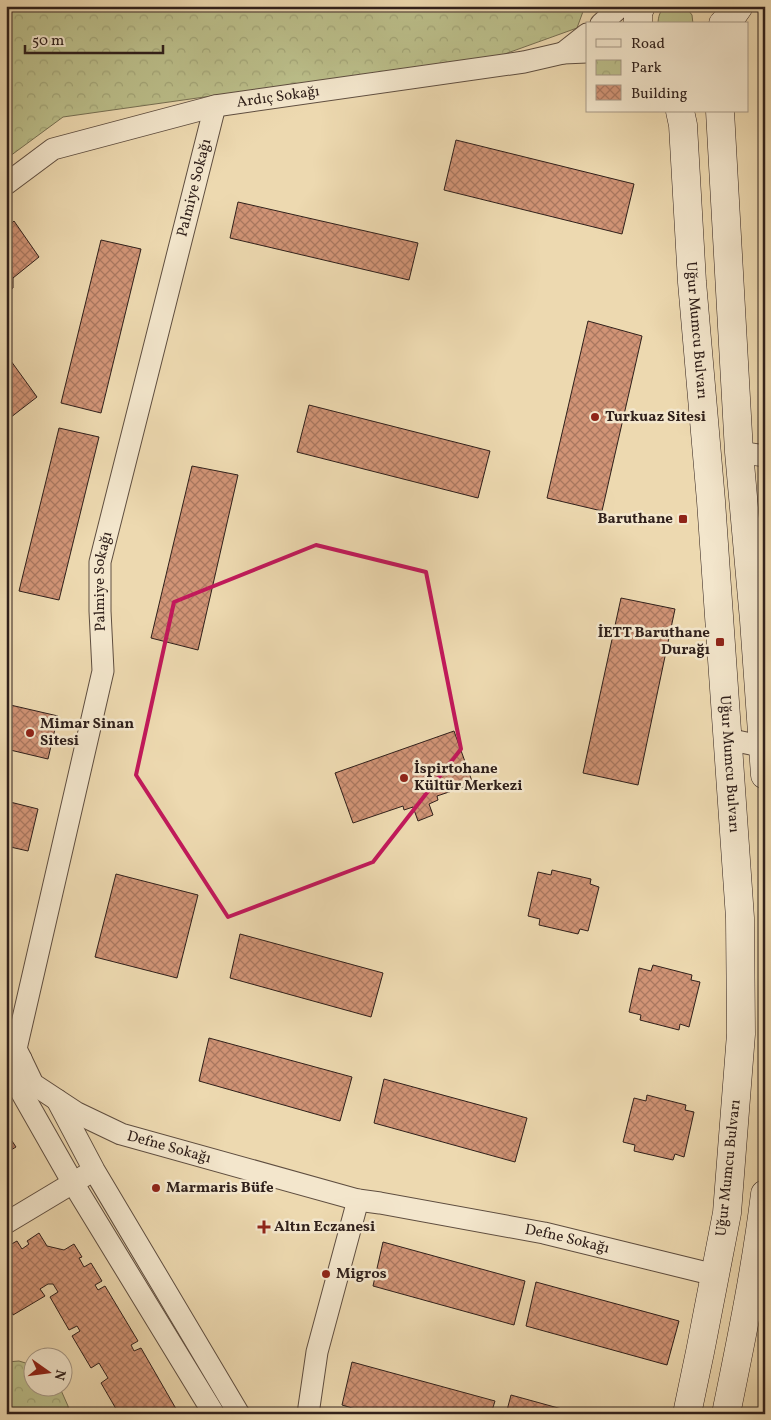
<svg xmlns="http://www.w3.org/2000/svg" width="771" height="1420" viewBox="0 0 771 1420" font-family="Vollkorn,serif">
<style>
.grass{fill:#bbbe8a;stroke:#766f52}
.park{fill:url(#park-crowns);stroke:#766f52}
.building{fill:url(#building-cross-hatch);stroke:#30201b}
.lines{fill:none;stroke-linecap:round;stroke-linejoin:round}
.street-casing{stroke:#5f4e40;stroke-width:23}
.secondary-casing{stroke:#30201b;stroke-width:29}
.street{stroke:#f3e6cc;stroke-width:21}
.secondary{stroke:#f3e6cc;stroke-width:28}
.marked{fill:none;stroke:#c2185b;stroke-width:4;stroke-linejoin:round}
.poi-dot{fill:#8f2418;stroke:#f3e6cc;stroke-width:2}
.labels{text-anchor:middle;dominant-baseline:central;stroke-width:5;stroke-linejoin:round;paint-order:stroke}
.street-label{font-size:15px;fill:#30201b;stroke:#f3e6cc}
.poi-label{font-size:15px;font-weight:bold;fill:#30201b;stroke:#f3e6cc;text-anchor:start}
</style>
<defs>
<pattern id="park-crowns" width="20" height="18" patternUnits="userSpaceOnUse" patternTransform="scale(1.25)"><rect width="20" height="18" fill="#bbbe8a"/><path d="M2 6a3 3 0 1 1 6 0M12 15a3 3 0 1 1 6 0" fill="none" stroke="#a1a376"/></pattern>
<pattern id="building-cross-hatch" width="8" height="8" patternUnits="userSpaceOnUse" patternTransform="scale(1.25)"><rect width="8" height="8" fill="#d19476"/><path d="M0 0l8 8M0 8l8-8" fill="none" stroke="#aa7860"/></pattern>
</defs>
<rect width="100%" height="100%" fill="#edd9b0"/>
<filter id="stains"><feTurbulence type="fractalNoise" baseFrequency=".004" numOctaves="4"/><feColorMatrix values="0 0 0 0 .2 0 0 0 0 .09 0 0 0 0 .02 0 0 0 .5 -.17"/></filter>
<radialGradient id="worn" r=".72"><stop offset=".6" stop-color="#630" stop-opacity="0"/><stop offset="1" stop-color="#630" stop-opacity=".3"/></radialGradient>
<path class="grass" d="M666 6H685L692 15 693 24H658C658 17 660 10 666 6Z"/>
<path class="park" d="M6 6H585L577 28 502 55 63 117 6 159Z
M19 1361 32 1365V1388H60L68 1406 69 1414H6V1362Z"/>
<path class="building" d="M456 140 634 184 622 234 444 190Z
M238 202 418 243 409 280 230 238Z
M14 221 39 257 13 278V288L6 293V228Z
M101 240 141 249 101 413 61 403Z
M588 321 642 336 602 511 547 498Z
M11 361 37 397 6 421V364Z
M309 405 490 451 478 498 297 452Z
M59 428 99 437 59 600 19 591Z
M192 466 238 475 198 650 151 638Z
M621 598 675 609 638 785 583 773Z
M6 704 58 716 48 759 6 749Z
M454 731 473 784 437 796 438 800 429 804 433 815 418 821 413 807 404 810 403 806 353 823 335 773Z
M6 801 38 809 28 851 6 846Z
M552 870 591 879 590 884 599 887 588 931 580 929 578 934 539 925 540 919 528 916 538 872 551 875Z
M116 874 198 895 177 978 95 957Z
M240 934 383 973 371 1017 230 978Z
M653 965 692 975 691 980 700 982 689 1027 680 1024 679 1030 640 1020 641 1015 629 1012 639 968 651 971Z
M209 1038 352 1077 340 1121 199 1081Z
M384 1079 527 1118 515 1162 374 1123Z
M647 1095 686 1105 685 1110 694 1112 684 1157 675 1154 673 1160 634 1151 635 1145 623 1142 634 1098 646 1101Z
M8 1135 16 1147 6 1153V1136Z
M39 1233 47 1246 64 1250 74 1244 82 1257 79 1258 84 1267 91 1263 102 1281 95 1285 98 1290 105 1286 138 1341 131 1345 134 1351 141 1348 179 1414H129L127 1410 119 1414 101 1383 108 1378 99 1363 91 1368 72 1336 80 1331 77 1326 69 1330 50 1297 58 1292 53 1284H48L40 1289 45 1296 13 1315 9 1307 6 1308V1247L17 1241 22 1249 29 1244 27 1241Z
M383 1242 525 1281 514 1325 373 1286Z
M536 1282 679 1321 667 1365 526 1326Z
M352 1362 495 1401 491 1414H372L342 1405Z
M511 1395 580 1414H506Z"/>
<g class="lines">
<g class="street-casing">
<g id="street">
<path d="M601 24 621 6"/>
<path d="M587 34 563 53 587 52"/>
<path id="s1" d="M6 184 53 149 215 106 524 62 563 53"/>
<path d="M739 452 765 456"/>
<path d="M727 739 765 747"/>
<path id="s2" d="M21 1059 16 1049 103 671 100 611V562L215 106"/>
<path id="s3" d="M6 1067 21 1059 33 1084 77 1113 121 1134 358 1200 380 1203 544 1233 715 1275"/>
<path d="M7 1067 73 1183 214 1414"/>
<path d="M57 1100 94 1170 239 1414"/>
<path d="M6 1223 86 1175"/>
<path d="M308 1414 317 1352 358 1200"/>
</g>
</g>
<g class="secondary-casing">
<g id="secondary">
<path d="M638 24V13L641 6"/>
<path d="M723 24 732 16 739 6"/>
<path id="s4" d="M680 111 683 125 692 282 711 501 740 918 741 1034 727 1213 700 1352 687 1414"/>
<path d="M720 111 739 452 754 620 765 775"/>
<path d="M726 1414C741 1341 756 1268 765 1194"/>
</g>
</g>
<use href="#street" class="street"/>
<use href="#secondary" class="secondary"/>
</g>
<path class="marked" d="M316 545 426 572 461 749 373 862 228 917 136 775 174 602Z"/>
<g class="poi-dot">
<circle cx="595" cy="417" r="5"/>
<rect x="678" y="514" width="10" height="10" rx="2.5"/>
<rect x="715" y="637" width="10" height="10" rx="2.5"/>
<circle cx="30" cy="733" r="5"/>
<circle cx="404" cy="778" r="5"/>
<circle cx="156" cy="1188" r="5"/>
<path d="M261.5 1219.5h5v5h5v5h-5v5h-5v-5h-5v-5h5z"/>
<circle cx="326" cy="1274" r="5"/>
</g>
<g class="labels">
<g class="street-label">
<text stroke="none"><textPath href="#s1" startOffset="290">Ardıç Sokağı</textPath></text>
<text stroke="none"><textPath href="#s2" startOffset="894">Palmiye Sokağı</textPath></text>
<text stroke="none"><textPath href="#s4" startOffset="220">Uğur Mumcu Bulvarı</textPath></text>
<text stroke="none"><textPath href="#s2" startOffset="489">Palmiye Sokağı</textPath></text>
<text stroke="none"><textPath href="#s4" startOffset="655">Uğur Mumcu Bulvarı</textPath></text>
<text stroke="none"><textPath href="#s3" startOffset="196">Defne Sokağı</textPath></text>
<text transform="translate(729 1168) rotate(-84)">Uğur Mumcu Bulvarı</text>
<text stroke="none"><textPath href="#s3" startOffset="605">Defne Sokağı</textPath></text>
</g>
<g class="poi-label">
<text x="605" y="417">Turkuaz Sitesi</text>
<text x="673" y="519" text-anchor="end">Baruthane</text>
<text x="710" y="633" text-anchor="end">İETT Baruthane<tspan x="710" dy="17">Durağı</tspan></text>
<text x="40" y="724">Mimar Sinan<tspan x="40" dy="17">Sitesi</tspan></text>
<text x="414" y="769">İspirtohane<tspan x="414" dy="17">Kültür Merkezi</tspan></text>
<text x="166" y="1188">Marmaris Büfe</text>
<text x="274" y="1227">Altın Eczanesi</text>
<text x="336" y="1274">Migros</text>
</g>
</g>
<rect width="771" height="1420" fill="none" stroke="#edd9b0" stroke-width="25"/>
<rect x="8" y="8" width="756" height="1405" fill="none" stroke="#30201b" stroke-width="2.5"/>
<rect x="12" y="12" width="746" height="1395" fill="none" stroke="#30201b"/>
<rect x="586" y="22" width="162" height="90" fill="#f3e6cc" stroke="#a59785"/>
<rect x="596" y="39" width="25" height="8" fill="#f3e6cc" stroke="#a59785"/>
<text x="631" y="48" font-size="15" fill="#30201b">Road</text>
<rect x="596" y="60" width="25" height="15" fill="url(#park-crowns)" stroke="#a59785"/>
<text x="631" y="72" font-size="15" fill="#30201b">Park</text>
<rect x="596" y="85" width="25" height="15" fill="url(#building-cross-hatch)" stroke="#a59785"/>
<text x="631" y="98" font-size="15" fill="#30201b">Building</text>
<g transform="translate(48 1372) rotate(104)"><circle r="24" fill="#f3e6cc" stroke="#a59785"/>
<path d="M0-4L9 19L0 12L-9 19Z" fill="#8f2418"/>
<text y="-8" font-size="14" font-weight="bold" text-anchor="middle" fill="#30201b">N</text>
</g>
<path d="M25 45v8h138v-8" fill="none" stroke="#30201b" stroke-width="2.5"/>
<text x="32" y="45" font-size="15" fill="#30201b" stroke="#f3e6cc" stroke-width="4" paint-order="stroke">50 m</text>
<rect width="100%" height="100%" filter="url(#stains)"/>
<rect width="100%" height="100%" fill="url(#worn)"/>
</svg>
